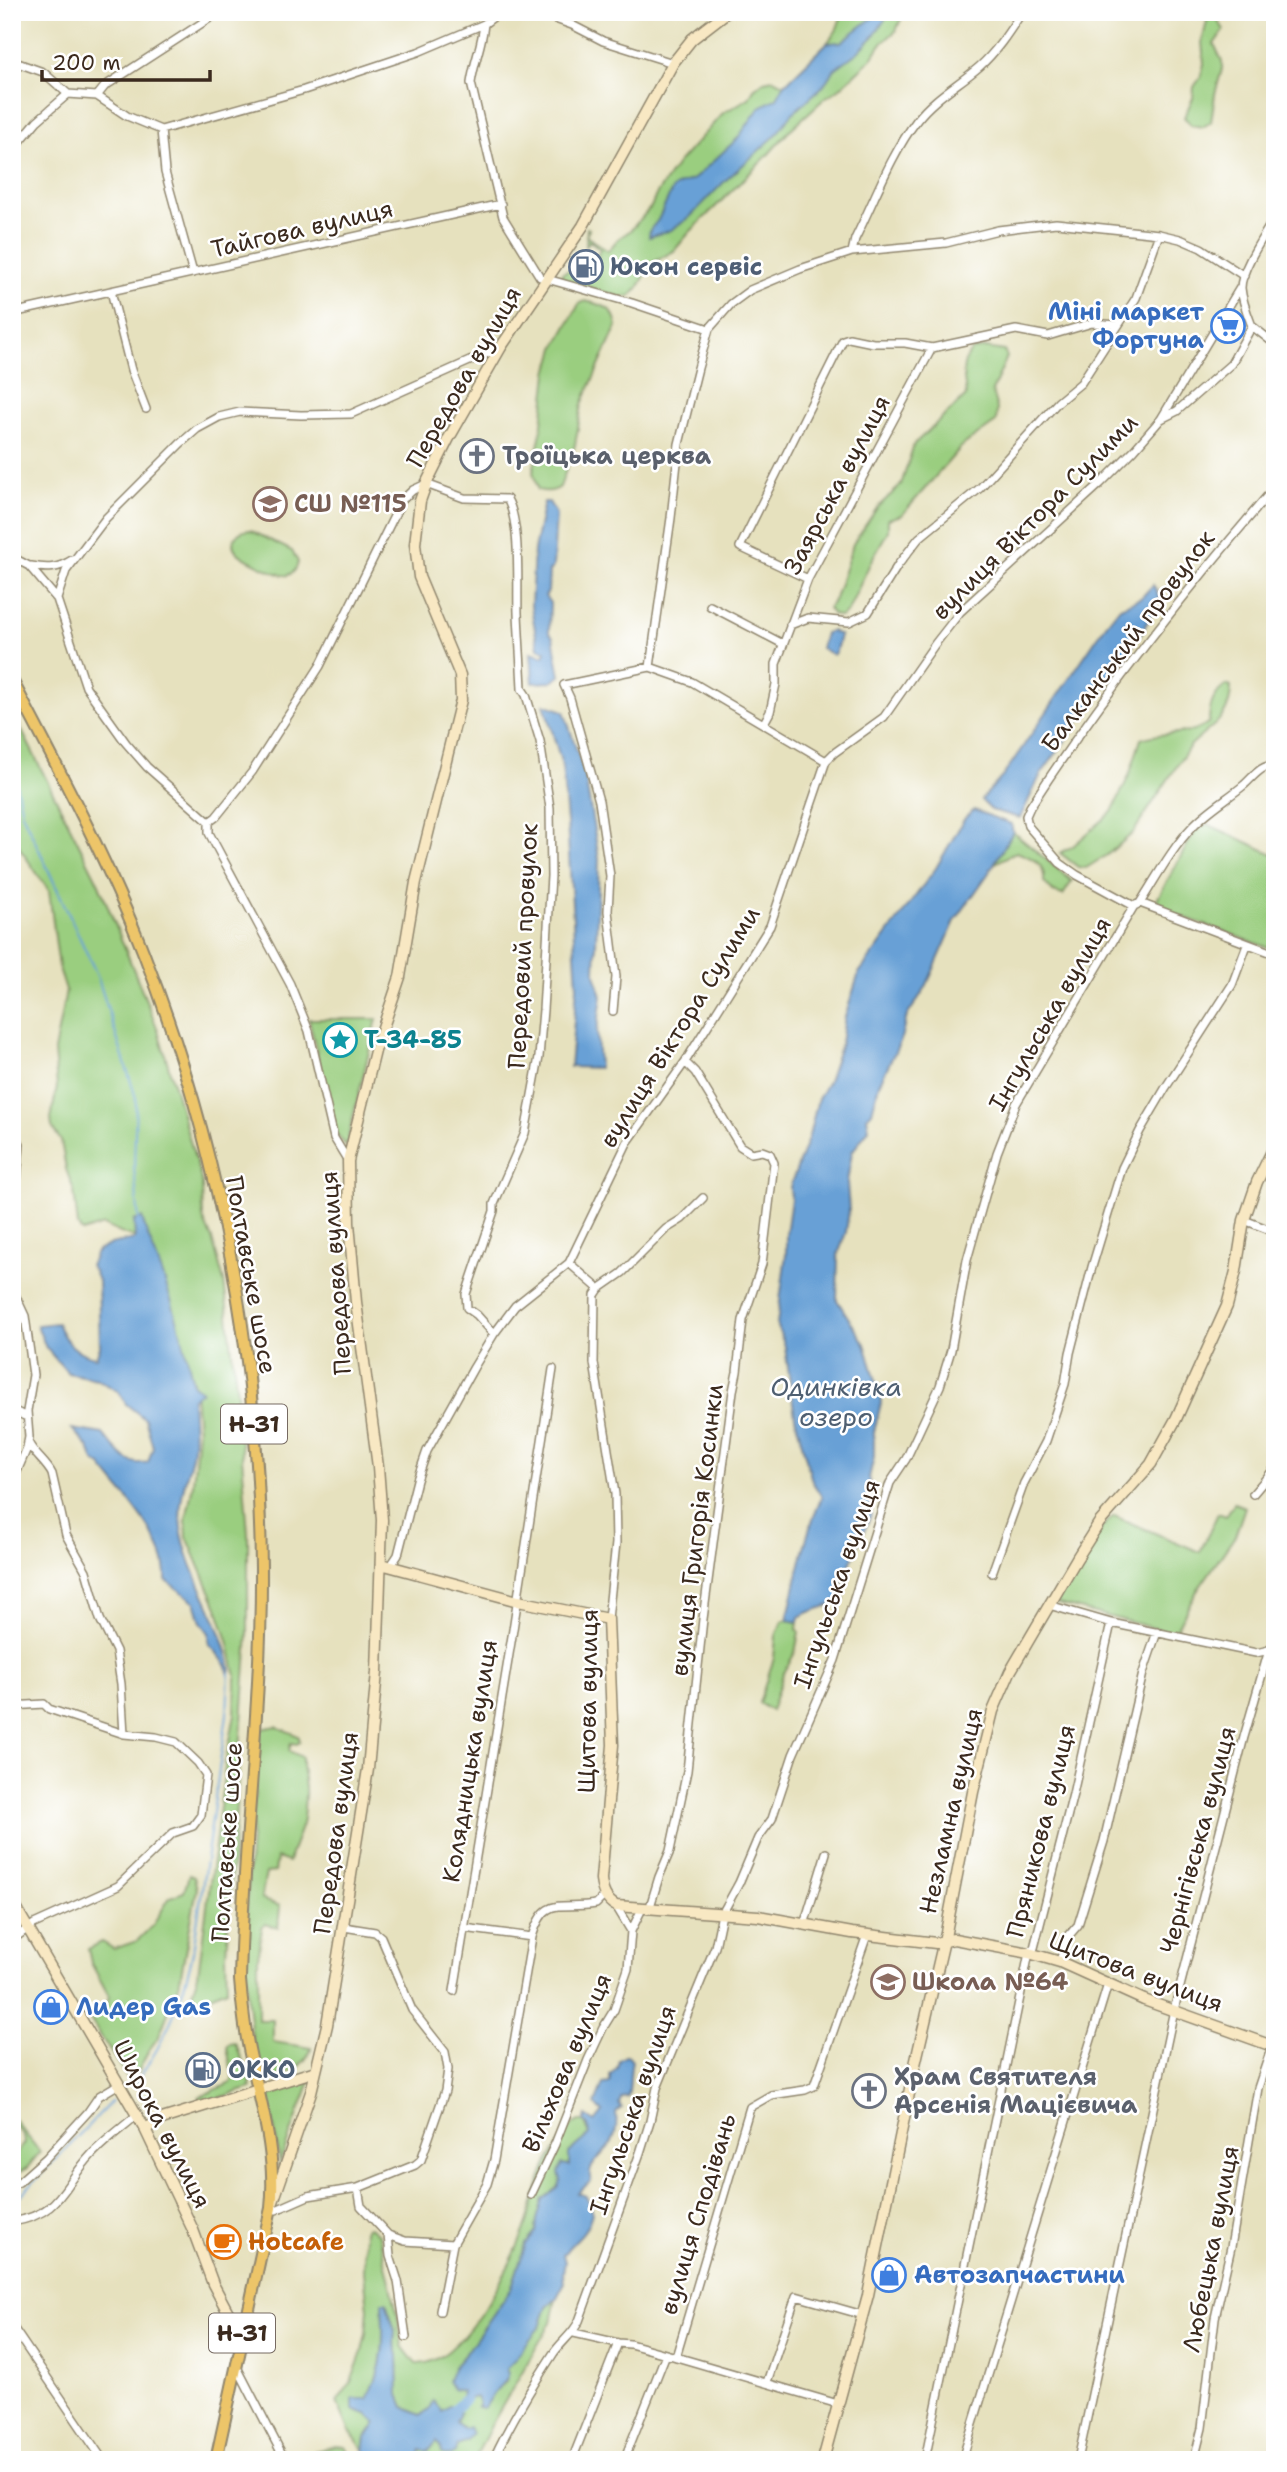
<svg xmlns="http://www.w3.org/2000/svg" width="1287" height="2472" viewBox="0 0 1287 2472" font-family="'Shantell Sans',sans-serif">
<style>
.green{fill:#9ace7f;stroke:#6a7c4e;stroke-width:2}
.water{fill:#67a0d6;stroke:#51657a;stroke-width:2}
.lines{fill:none;stroke-linecap:round;stroke-linejoin:round}
.stream{stroke:#67a0d6;stroke-width:2}
.river{stroke:#67a0d6;stroke-width:10}
.street-casing{stroke:#90866e;stroke-width:10}
.secondary-casing{stroke:#90866e;stroke-width:13}
.primary-casing{stroke:#90866e;stroke-width:14}
.street{stroke:#fff;stroke-width:7}
.secondary{stroke:#f8e8c3;stroke-width:10}
.primary{stroke:#edc569;stroke-width:10}
.labels{text-anchor:middle;dominant-baseline:central;stroke-width:5;stroke-linejoin:round;paint-order:stroke}
.shield{fill:#fff;stroke:#766a62;stroke-width:2}
.shield-label{font-size:23px;font-weight:bold;fill:#3b2a1e}
.street-label{font-size:24px;fill:#3b2a1e;stroke:#fff}
.service-label{font-size:24px;font-weight:bold;fill:#4e5e75;stroke:#fff;text-anchor:start}
.shop-label{font-size:24px;font-weight:bold;fill:#366cbe;stroke:#fff;text-anchor:start}
.worship-label{font-size:24px;font-weight:bold;fill:#5b616d;stroke:#fff;text-anchor:start}
.education-label{font-size:24px;font-weight:bold;fill:#785e54;stroke:#fff;text-anchor:start}
.culture-label{font-size:24px;font-weight:bold;fill:#0d838f;stroke:#fff;text-anchor:start}
.food-label{font-size:24px;font-weight:bold;fill:#c56008;stroke:#fff;text-anchor:start}
.water-label{font-size:26px;font-style:italic;fill:#4f5f71;stroke:#fff}
</style>
<rect width="100%" height="100%" fill="#fff"/>
<filter id="ink" filterUnits="userSpaceOnUse"><feTurbulence type="fractalNoise" baseFrequency=".0143" numOctaves="2"/><feDisplacementMap in="SourceGraphic" scale="14" xChannelSelector="R" yChannelSelector="G"/><feConvolveMatrix kernelMatrix="1 2 1 2 8 2 1 2 1" color-interpolation-filters="sRGB"/></filter>
<filter id="wash" filterUnits="userSpaceOnUse"><feTurbulence type="fractalNoise" baseFrequency=".00686" numOctaves="4" result="noise"/><feDisplacementMap in="SourceGraphic" scale="28" xChannelSelector="R" yChannelSelector="G"/><feGaussianBlur stdDeviation="1.57" result="paint"/><feColorMatrix in="noise" values="0 0 0 0 0 0 0 0 0 0 0 0 0 0 0 0 0 1.4 0 .05"/><feComposite in="paint" operator="in"/></filter>
<g filter="url(#wash)">
<rect width="100%" height="100%" fill="#e6e1be"/>
<path class="green" d="M843 12H904L896 31 881 44 872 58 839 89 825 98 791 129 766 157 689 233 674 251 652 263 637 290 630 296 621 297 561 280 562 273 569 270 575 272 573 277 581 282 584 278 586 279V276L599 257 597 255 600 249 590 241 586 246 587 228 589 229 586 236 608 251 618 239 631 230 651 207 656 195 677 164 723 113 749 98 754 89 764 81 773 79 785 84 827 43 836 31Z
M1204 12H1217V18L1224 30 1214 44 1222 61V69L1215 94 1211 122 1203 127 1191 125 1184 117 1193 98 1194 87 1200 78 1204 64 1202 42 1207 21Z
M585 301C602 305 614 306 617 326L582 404 575 445 560 487C554 492 546 492 538 490L533 472 541 432 548 373 555 348 579 304Z
M986 348 1004 351 1007 357 992 391 997 409 996 422 962 446 902 515 888 519V531L871 561 848 611 841 617 833 615 828 608 835 599 853 544 877 508 901 485 914 444 966 396C965 375 958 368 972 350Z
M250 530 292 551 298 562C297 568 295 573 288 575 281 578 243 558 237 552 227 541 239 530 250 530Z
M1227 685 1231 687C1231 720 1209 727 1190 746L1133 833 1107 855 1086 868 1078 867 1060 853 1073 846 1112 812 1129 776 1141 739C1163 730 1190 738 1209 722 1209 707 1213 693 1227 685Z
M12 711 98 882 158 1030 202 1183 203 1218 212 1239 224 1281 237 1394 248 1533V1634L226 1955 227 1989 188 2005 198 1975 226 1761 235 1714 236 1677 229 1644 217 1607 187 1537 186 1520 193 1484 198 1431 195 1389 163 1275 147 1239 125 1235 103 1225 82 1232 78 1226 74 1191 66 1169 61 1141 52 1127 51 1119 57 1087 54 1051 66 991 59 968 49 891 19 847 12 821Z
M1207 824 1275 855V950L1172 913 1155 903 1195 831Z
M1013 832 1072 881 1063 895 1053 892 1044 882C1046 863 1031 857 1016 852L994 864Z
M309 1019H377L346 1146 335 1132Z
M1234 1503 1245 1507 1235 1536 1197 1591 1174 1633 1055 1603 1103 1526 1114 1516 1200 1552 1218 1513 1226 1516Z
M787 1620 798 1622 797 1630 799 1632 795 1653 784 1671 771 1711 759 1703 774 1658 776 1636 782 1621Z
M277 1726C284 1732 292 1731 299 1737L300 1742 297 1744 291 1743 289 1751 302 1757C301 1771 306 1782 305 1796 304 1805 304 1815 302 1824 298 1837 292 1848 289 1862L277 1858 275 1872 266 1873 261 1899 280 1906 278 1928 266 1924 262 1927 258 1957V2020H273V2042L312 2048C303 2068 290 2073 270 2079L259 2073C233 1963 252 1841 260 1729Z
M189 1875 194 1877 197 1889 179 1985 159 2036 149 2050 137 2074 128 2079 88 2016 107 2003 109 1996 91 1963 88 1949 102 1942 114 1949 137 1941 153 1925 170 1897 184 1892Z
M235 2043 248 2074 251 2088 202 2103 199 2101V2097L231 2083 233 2078 227 2048 229 2044Z
M306 2079 310 2081 280 2163 269 2096 274 2090Z
M12 2117 40 2152 27 2168 12 2176V2159L24 2143 23 2135 12 2123Z
M579 2121H584L590 2135 569 2153V2166L558 2188 543 2199 537 2220 536 2232 526 2244 511 2289 467 2352 453 2368 462 2391 476 2397 480 2404 506 2382 507 2369 540 2326 547 2307 556 2299 551 2322 492 2424 474 2460H426L419 2456 421 2449 437 2440 441 2446 457 2445 467 2441 464 2429 455 2422 460 2413 449 2406 443 2411 429 2410 420 2415 404 2407 399 2395 398 2355 394 2342 395 2331 386 2302H382C384 2337 385 2368 367 2400L353 2399V2409L367 2414 376 2423 366 2438 364 2450 349 2430 337 2402 351 2382 362 2352 366 2333 368 2309 364 2272 365 2228 370 2227 379 2235 397 2312 402 2346 416 2364C460 2367 508 2271 522 2236 532 2212 537 2184 549 2160 556 2148 565 2136 573 2124Z
M336 2446 345 2447 352 2460H289L286 2458 298 2455 299 2458 311 2455V2452Z"/>
<path class="water" d="M882 13 886 18 874 36 858 52 835 69 822 87 792 114 775 136 724 182 689 218 671 230 649 237 650 230 658 220 672 190 676 186 694 179 737 139 760 107 777 98 784 85 827 43 841 42 876 15Z
M544 502H549L556 514 553 567 549 571 548 592 545 596 550 603 549 632 553 637 560 676 551 682 533 683 531 652 544 656 546 651 538 648 531 606 534 550Z
M1153 585 1160 597 1141 634 1040 776 1020 818 991 810 981 800 1003 776 1105 626 1120 607 1141 598Z
M831 631 840 635 836 651 833 655 821 648 825 633Z
M544 704 564 711 585 776 599 859 595 974 602 996 597 1031 599 1068 570 1067 577 987 567 822 562 765Z
M974 810 1011 824 1013 832 988 874 955 921 926 987 907 1016 900 1042 879 1084 872 1112 867 1117 869 1129 852 1152 847 1182 849 1211 846 1232 838 1255 837 1300 865 1344 880 1394 881 1403 874 1432V1457L869 1478 871 1515 841 1585 844 1600C829 1607 812 1609 799 1617L798 1622 787 1620C797 1579 804 1535 822 1497L812 1481 795 1417 785 1347 777 1324 786 1254V1234L791 1199 790 1187 809 1136 818 1099 828 1081 841 1043 845 1017 859 973 936 868 965 818Z
M142 1218C147 1237 155 1252 161 1270 174 1307 186 1346 193 1385L202 1391 192 1399C193 1419 196 1445 190 1464 184 1483 178 1507 181 1527 188 1576 223 1620 231 1670L228 1672 227 1666 209 1643V1633L201 1622 195 1602 166 1580C168 1540 125 1496 101 1466L94 1461 89 1448 72 1429 103 1434C116 1449 126 1468 148 1462L153 1447 145 1419 126 1404 119 1392 97 1379 68 1373 46 1348 37 1325 57 1323C65 1342 76 1354 96 1357L100 1347 98 1281 94 1271 90 1266 96 1252 111 1244 135 1239 134 1221Z
M627 2055 632 2061C629 2074 631 2085 628 2097L621 2098 619 2104 622 2108 616 2113C617 2122 616 2134 612 2142 604 2156 585 2164 591 2181L578 2193 586 2196 592 2213C585 2238 576 2236 563 2255L565 2262 563 2273 564 2284 556 2299 547 2307 540 2326 507 2369 509 2373C506 2384 500 2384 494 2393 489 2399 490 2403 483 2408L477 2407 479 2403 476 2397 464 2400 461 2397 462 2391 453 2389 448 2381 453 2368 467 2352 511 2289 526 2244 536 2232 537 2220 543 2199 558 2188 561 2180 559 2173 562 2164 569 2165V2153L590 2135 588 2126 584 2121 586 2116 595 2122 603 2112 595 2104 603 2084 610 2083V2075L617 2068 619 2060Z
M382 2302H386L395 2331 394 2342 398 2355 399 2395 404 2407 420 2415 429 2410 433 2401 442 2411 449 2406 460 2413 456 2422 464 2429 469 2427 472 2434 467 2441 457 2445 455 2452 449 2456 442 2454 441 2446 437 2441 428 2452 421 2450 419 2456 426 2460H373V2457L364 2450 366 2438 376 2423 367 2414 353 2409V2399H367C386 2367 384 2337 382 2302Z"/>
<g class="lines">
<path class="stream" d="M12 764 22 813 97 975 136 1098 134 1168 139 1222
M135 2084C163 2045 183 1999 193 1952L227 1714 229 1672
M12 2200 17 2199 112 2101"/>
<path class="river" d="M447 2416 464 2400"/>
</g>
</g>
<g filter="url(#ink)">
<g class="lines">
<g class="street-casing">
<path id="street" d="M536 12 572 25 603 41 673 63
M484 24C482 45 474 62 471 83L503 217 540 277 632 303 709 329
M12 61 43 72 68 94
M97 96 127 116 161 130 304 90 418 52 484 24 500 12
M97 96 105 86 219 12
M161 130 165 172 193 273
M12 151 37 121 68 94 97 96
M852 252 855 239C875 199 890 156 917 120 934 98 958 85 979 67 997 51 1009 32 1022 12
M111 291 131 370 146 409
M12 313 501 204
M1252 326 1275 344
M1161 419 1241 286
M12 557 29 566 57 599 86 687 126 743 147 767 209 822V833L290 984 309 1031 334 1138 348 1161
M31 566C47 569 58 569 72 560
M808 579 740 547 843 340 849 338 873 343H905L932 348 1016 330 1048 336 1092 323 1117 325
M57 599 66 571 106 518 181 443 197 429 219 417 240 412 301 415 351 414 501 347
M710 606 783 644
M790 625 808 618 849 622 868 613 898 565 919 538 980 488 1058 402 1081 383 1136 298 1159 234
M650 667 692 682 826 761
M764 723 770 712 776 684V664L808 579 932 348
M209 822 216 817 252 772 320 666 402 500 413 490 426 484 464 498 507 499C521 522 517 585 518 613 519 638 521 664 522 689L526 695 540 741 550 808 551 876 543 1010 539 1057 525 1133 494 1204V1211L466 1294 467 1308 477 1315 494 1334
M1140 903 1275 954
M1134 906 1077 875 1060 863 1028 826 1026 816 1030 807C1103 694 1187 589 1275 487
M613 1011 616 977 608 911 610 876 599 801 570 698 564 685 650 667 671 518 679 444 698 368 709 329 731 304 750 290 800 269 852 252 946 243 998 230 1056 223 1159 234 1180 239 1201 248 1244 276
M12 1128 20 1144 12 1239
M1244 1220 1275 1232
M569 1263 599 1289
M12 1288 25 1316 33 1375 27 1411 29 1437 27 1448 12 1483
M12 1410 27 1417
M1253 1494 1275 1468
M390 1567 398 1555 417 1480 427 1451 474 1367 494 1334 515 1306 569 1263 627 1143 685 1062 770 926 826 761 834 753 884 717 935 644 960 612 1100 484 1134 450 1161 419 1177 411 1231 364 1252 326C1247 313 1242 301 1241 288 1241 269 1265 234 1275 217
M992 1573 1024 1483 1046 1441 1065 1384 1070 1353 1092 1267 1122 1168 1140 1131 1166 1087 1232 985 1247 945
M1049 1605 1111 1623 1256 1653 1269 1650 1275 1653
M608 1619 616 1543 615 1494 594 1363 595 1295 599 1289 622 1273 666 1229 682 1219 703 1198
M12 1706 44 1704 49 1709 124 1734
M649 1910 659 1877 670 1851 687 1771 703 1619 733 1391 737 1372 743 1320 762 1264 774 1163 770 1154 762 1151 751 1153 740 1146 695 1072 685 1062
M804 1925 826 1853
M464 1928 532 1937
M631 1931 642 1909
M12 1940 34 1924 118 1886 173 1833 193 1826 201 1815 206 1775 198 1763 176 1742 156 1737 124 1734 121 1684 116 1651 100 1619 86 1571 66 1535 52 1474C46 1462 34 1455 28 1442
M1060 1962 1066 1939 1078 1925 1104 1841 1143 1673 1157 1632
M454 1991 512 1636 553 1369
M12 2185 19 2182 46 2158 88 2112 99 2096 119 2084
M358 2188 361 2206 388 2235 405 2241 453 2244
M531 2195 555 2144 588 2060 603 2028 614 2010 628 1969 631 1931 616 1906
M271 2208 276 2210 308 2196 358 2188 415 2165 421 2160 445 2091 448 2069 445 2052 412 2010 381 1937 375 1932 344 1927
M12 2222C62 2214 62 2186 92 2154 105 2140 122 2128 137 2115
M388 2235 390 2256 398 2281 406 2337
M440 2311 453 2244 487 2184 494 2160 532 1937C545 1894 559 1910 596 1904L605 1895
M12 2326 103 2460
M574 2333 618 2343
M676 2357 750 2107 771 2095 805 2090 814 2086 867 1935
M237 2367 285 2460
M767 2382 796 2296 863 2315
M493 2460C510 2423 531 2388 553 2354 562 2341 573 2334 579 2321L640 2153 650 2121 657 2088 715 1947 722 1914 739 1883 758 1838 772 1819 793 1755 835 1660 890 1483 906 1459 940 1386 951 1350 967 1260 997 1153 1016 1104 1134 906 1140 903C1156 878 1172 848 1193 826 1208 810 1227 799 1244 785 1254 776 1261 765 1275 765
M572 2460 618 2343 630 2344 666 2354 838 2404
M624 2460 666 2354
M925 2460 1029 1953 1034 1948 1073 1794 1111 1623
M962 2460 1108 1984
M1078 2460 1174 2010 1244 1737 1269 1650 1275 1642
M1194 2460 1202 2428 1215 2318 1231 2247 1258 2088 1272 2046"/>
</g>
<g class="secondary-casing">
<path id="secondary" d="M381 1564 518 1601 608 1619 613 1745 601 1879C602 1892 606 1900 616 1906L758 1916 852 1933 936 1943 954 1939 1029 1953 1060 1962 1144 2000 1275 2047
M12 1901 145 2129 193 2230 213 2284 241 2337
M145 2129 162 2119 316 2071
M273 2202 311 2092 327 2025 368 1769 377 1672 382 1520 378 1467 356 1302 349 1223 348 1161 375 1051 400 977 416 882 461 700 460 675 419 577 415 544 420 501 426 484 449 438 501 347 583 226 673 63 692 39 727 12
M823 2460 868 2295 914 2069 946 1932 973 1792 993 1711 1010 1672 1077 1558 1099 1523 1151 1464 1176 1419 1227 1306 1236 1271 1244 1220 1257 1182 1275 1145"/>
</g>
<g class="primary-casing">
<path id="primary" d="M12 680C59 770 107 859 144 954 220 1149 259 1358 261 1568 262 1705 243 1842 240 1980 242 2003 244 2026 249 2049 260 2102 277 2152 271 2208L216 2460"/>
</g>
<use href="#street" class="street"/>
<use href="#secondary" class="secondary"/>
<use href="#primary" class="primary"/>
</g>
</g>
<defs>
<g id="fuel-ring" transform="scale(1.75)"><circle r="9.5" fill="#fff" stroke="#5c6f8a" stroke-width="1.5"/><path d="M-5.5-6h7V0h2V4h1.3V-2.5L3-4.5l.8-.8L6-3V5H2.5V1h-1V6h-7ZM-4.2-4.7v3.2H.2V-4.7Z" fill="#5c6f8a"/></g>
<g id="supermarket-ring" transform="scale(1.75)"><circle r="9.5" fill="#fff" stroke="#3f7fe0" stroke-width="1.5"/><path d="M-6-5.5h2.5l.6 2H6L4.5 2H-2.5L-4.4-4H-6ZM-1.5 3.2a1.3 1.3 0 1 0 .1 0ZM3 3.2a1.3 1.3 0 1 0 .1 0Z" fill="#3f7fe0"/></g>
<g id="church-ring" transform="scale(1.75)"><circle r="9.5" fill="#fff" stroke="#6b7280" stroke-width="1.5"/><path d="M-1.2-6h2.4v3.5h3.3v2.4h-3.3V6h-2.4V-.1h-3.3v-2.4h3.3Z" fill="#6b7280"/></g>
<g id="school-ring" transform="scale(1.75)"><circle r="9.5" fill="#fff" stroke="#8d6e63" stroke-width="1.5"/><path d="M0-5L7-2L0 1L-7-2ZM-4 1L0 2.5L4 1V4Q0 6-4 4Z" fill="#8d6e63"/></g>
<g id="sight-ring" transform="scale(1.75)"><circle r="9.5" fill="#fff" stroke="#0f9aa8" stroke-width="1.5"/><path d="M0-6L1.8-2.2L6-1.7L2.9 1.2L3.7 5.4L0 3.3L-3.7 5.4L-2.9 1.2L-6-1.7L-1.8-2.2Z" fill="#0f9aa8"/></g>
<g id="shop-ring" transform="scale(1.75)"><circle r="9.5" fill="#fff" stroke="#3f7fe0" stroke-width="1.5"/><path d="M-5-2.5h2.3a2.7 3.5 0 0 1 5.4 0H5L5.5 6h-11ZM-1.5-2.5h3a1.5 2.3 0 0 0-3 0Z" fill="#3f7fe0"/></g>
<g id="cafe-ring" transform="scale(1.75)"><circle r="9.5" fill="#fff" stroke="#e8710a" stroke-width="1.5"/><path d="M-5.5-4.5H6V0H3Q3 3.5 0 3.5H-2.5Q-5.5 3.5-5.5 0ZM3-3.2v2h1.7v-2ZM-6 4.5H4V6H-6Z" fill="#e8710a"/></g>
</defs>
<g fill-rule="evenodd">
<use href="#fuel-ring" x="586" y="267"/>
<use href="#supermarket-ring" x="1228" y="326"/>
<use href="#church-ring" x="477" y="456"/>
<use href="#school-ring" x="270" y="504"/>
<use href="#sight-ring" x="340" y="1040"/>
<use href="#school-ring" x="888" y="1982"/>
<use href="#shop-ring" x="51" y="2007"/>
<use href="#fuel-ring" x="203" y="2070"/>
<use href="#church-ring" x="869" y="2091"/>
<use href="#cafe-ring" x="224" y="2242"/>
<use href="#shop-ring" x="889" y="2275"/>
</g>
<g class="labels">
<g class="shield">
<rect x="221" y="1404.5" width="66" height="39" rx="5"/>
<rect x="209" y="2313.5" width="66" height="39" rx="5"/>
</g>
<g class="shield-label">
<text x="254" y="1424">Н-31</text>
<text x="242" y="2333">Н-31</text>
</g>
<g class="street-label">
<text transform="translate(302 229) rotate(-13)">Тайгова вулиця</text>
<text transform="translate(464 377) rotate(-60)">Передова вулиця</text>
<text transform="translate(837 485) rotate(-62)">Заярська вулиця</text>
<text transform="translate(1035 517) rotate(-45)">вулиця Віктора Сулими</text>
<text transform="translate(1128 641) rotate(-53)">Балканський провулок</text>
<text transform="translate(523 946) rotate(-87)">Передовий провулок</text>
<text transform="translate(1050 1014) rotate(-60)">Інгульська вулиця</text>
<text transform="translate(680 1027) rotate(-58)">вулиця Віктора Сулими</text>
<text transform="translate(336 1273) rotate(-94)">Передова вулиця</text>
<text transform="translate(251 1275) rotate(80)">Полтавське шосе</text>
<text transform="translate(697 1530) rotate(-83)">вулиця Григорія Косинки</text>
<text transform="translate(837 1584) rotate(-71)">Інгульська вулиця</text>
<text transform="translate(588 1701) rotate(-89)">Щитова вулиця</text>
<text transform="translate(470 1761) rotate(-81)">Колядницька вулиця</text>
<text transform="translate(951 1811) rotate(-77)">Незламна вулиця</text>
<text transform="translate(1041 1831) rotate(-76)">Пряникова вулиця</text>
<text transform="translate(336 1833) rotate(-82)">Передова вулиця</text>
<text transform="translate(1198 1840) rotate(-75)">Чернігівська вулиця</text>
<text transform="translate(227 1842) rotate(-86)">Полтавське шосе</text>
<text transform="translate(1136 1972) rotate(21)">Щитова вулиця</text>
<text transform="translate(567 2063) rotate(-67)">Вільхова вулиця</text>
<text transform="translate(633 2110) rotate(-71)">Інгульська вулиця</text>
<text transform="translate(162 2124) rotate(63)">Широка вулиця</text>
<text transform="translate(698 2214) rotate(-73)">вулиця Сподівань</text>
<text transform="translate(1211 2249) rotate(-79)">Любецька вулиця</text>
</g>
<g class="service-label">
<text x="610" y="267">Юкон сервіс</text>
<text x="228" y="2070">ОККО</text>
</g>
<g class="shop-label">
<text x="1204" y="312" text-anchor="end">Міні маркет<tspan x="1204" dy="28">Фортуна</tspan></text>
<text x="76" y="2007">Лидер Gas</text>
<text x="914" y="2275">Автозапчастини</text>
</g>
<g class="worship-label">
<text x="502" y="456">Троїцька церква</text>
<text x="894" y="2077">Храм Святителя<tspan x="894" dy="28">Арсенія Мацієвича</tspan></text>
</g>
<g class="education-label">
<text x="294" y="504">СШ №115</text>
<text x="912" y="1982">Школа №64</text>
</g>
<g class="culture-label">
<text x="364" y="1040">Т-34-85</text>
</g>
<g class="food-label">
<text x="248" y="2242">Hotcafe</text>
</g>
<g class="water-label">
<text x="836" y="1386">Одинківка<tspan x="836" dy="30">озеро</tspan></text>
</g>
</g>
<rect width="1287" height="2472" fill="none" stroke="#fff" stroke-width="42"/>
<path d="M42 70v10h168v-10" fill="none" stroke="#3b2a1e" stroke-width="3.5"/>
<text x="52" y="70" font-size="21" fill="#3b2a1e" stroke="#ffffff" stroke-width="5" paint-order="stroke">200 m</text>
</svg>
